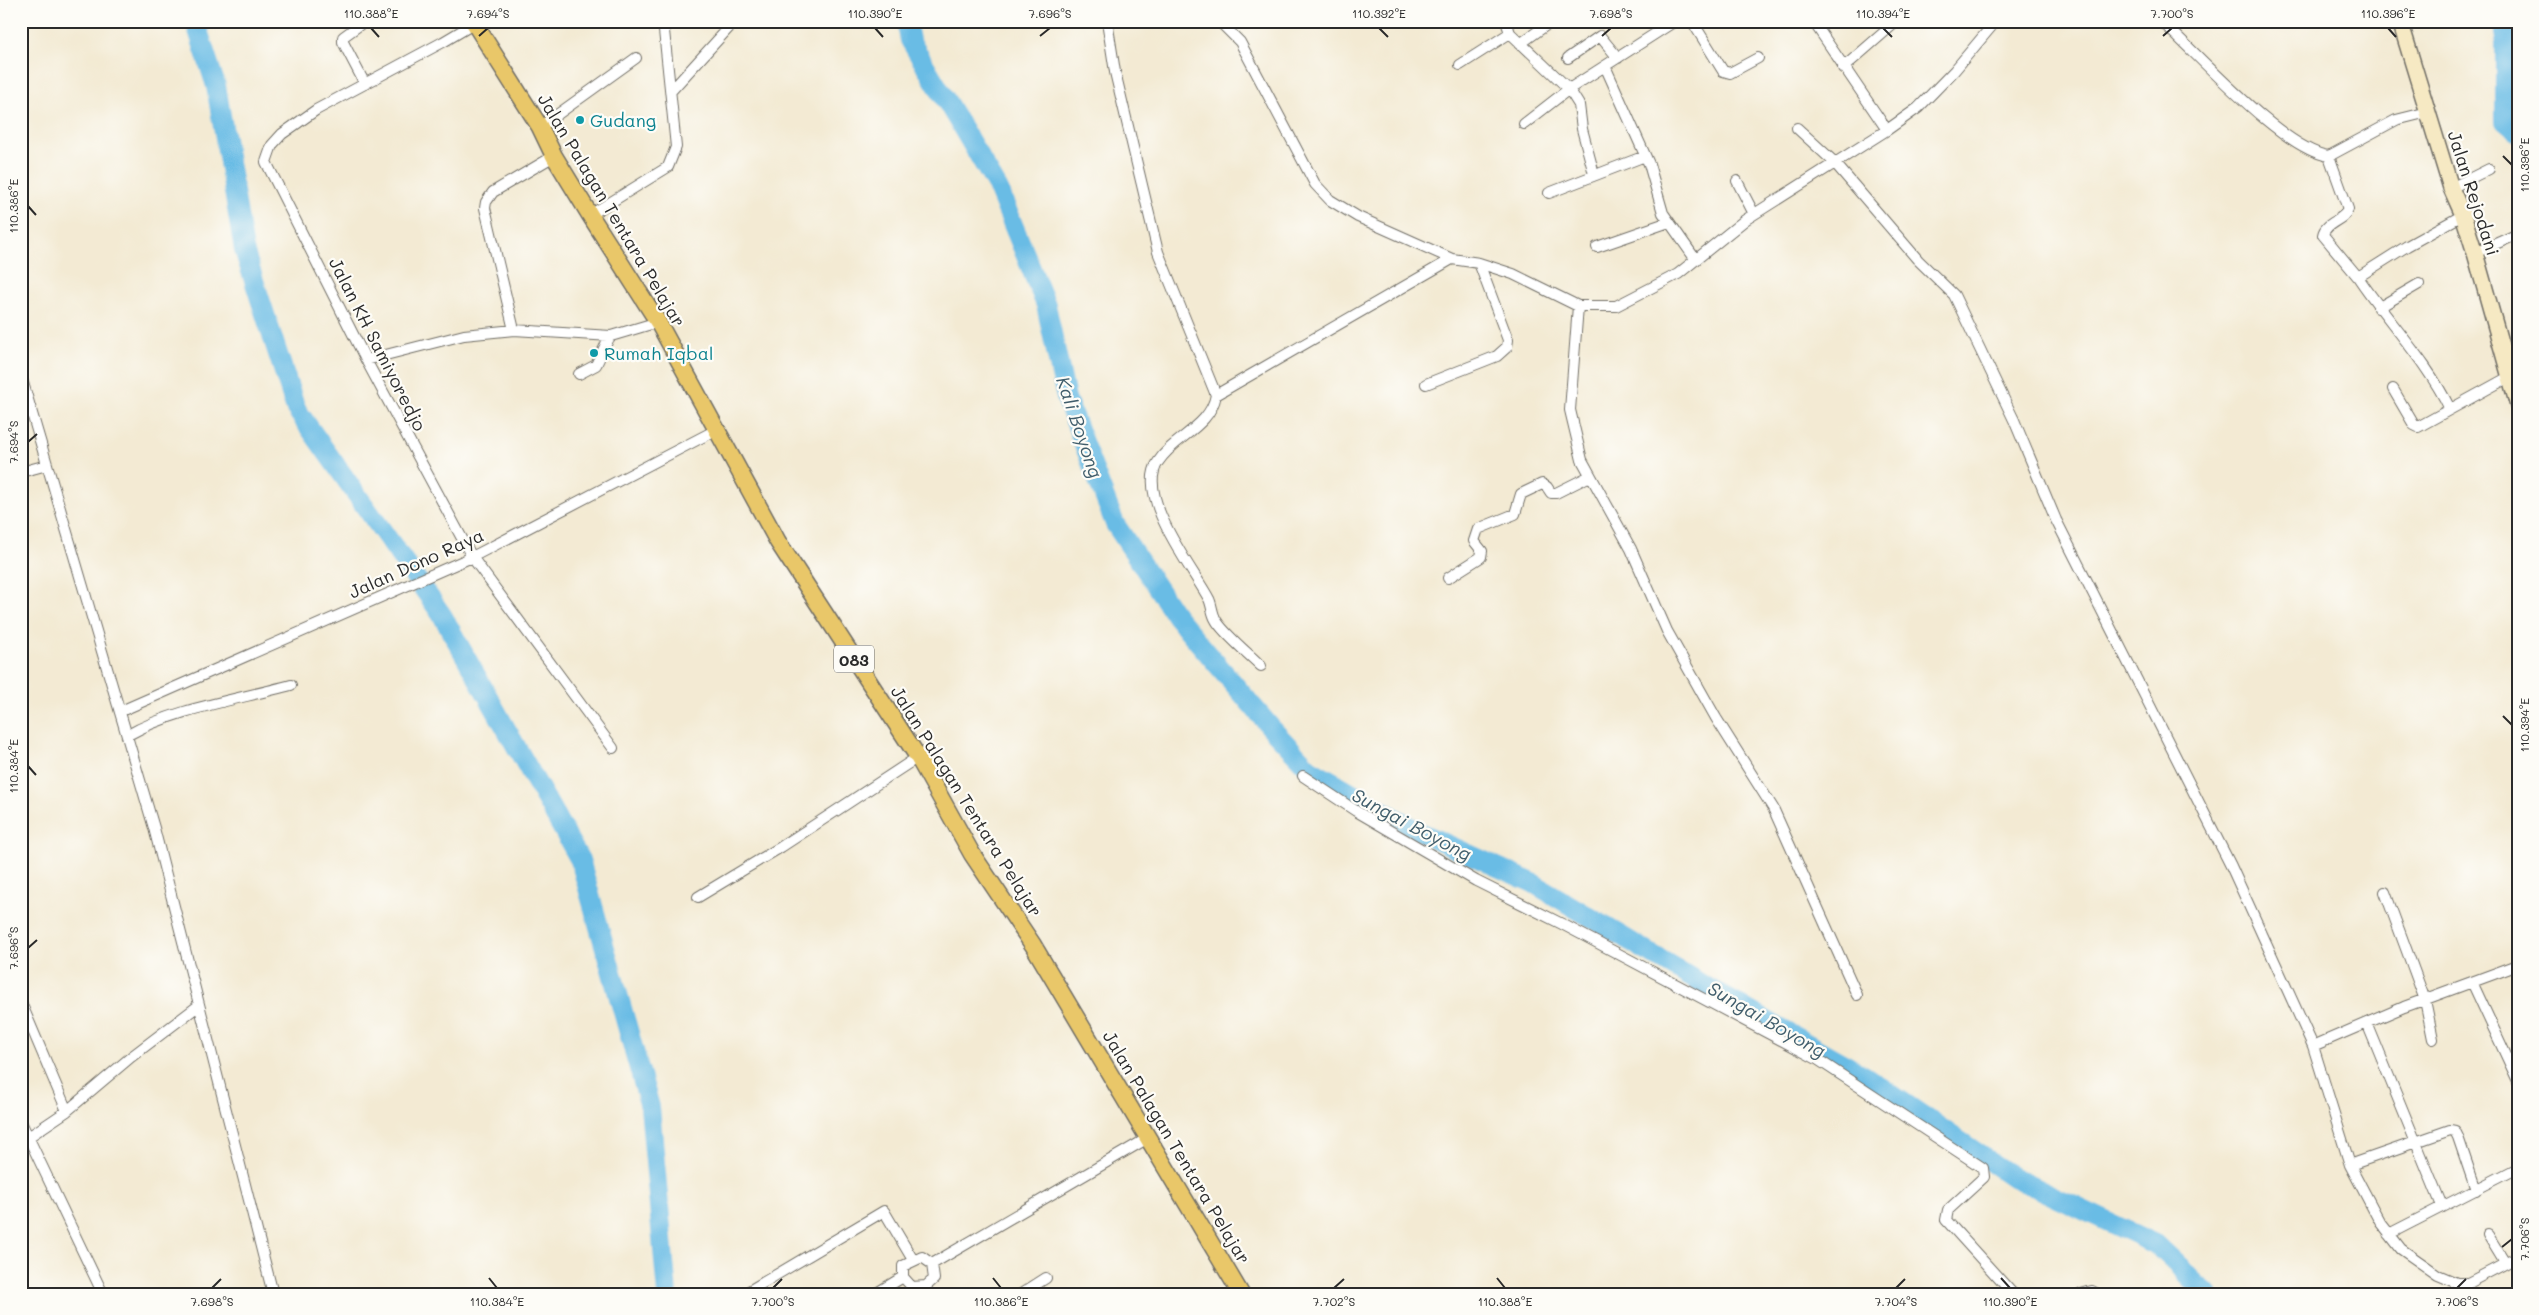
<svg xmlns="http://www.w3.org/2000/svg" width="2539" height="1315" viewBox="0 0 2539 1315" font-family="Mali,sans-serif">
<style>
.lines{fill:none;stroke-linecap:round;stroke-linejoin:round}
.river{stroke:#69bce5;stroke-width:20}
.street-casing{stroke:#716e66;stroke-width:12}
.secondary-casing{stroke:#716e66;stroke-width:18}
.primary-casing{stroke:#716e66;stroke-width:19}
.street{stroke:#fff;stroke-width:10}
.secondary{stroke:#f6e9c3;stroke-width:15}
.primary{stroke:#e9c769;stroke-width:16}
.ticks{fill:none;stroke:#2b2b2b;stroke-width:2}
.culture-dot{fill:#0f9aa8;stroke:#fdfcf7;stroke-width:2}
.labels{text-anchor:middle;dominant-baseline:central;stroke-width:4.5;stroke-linejoin:round;paint-order:stroke}
.shield{fill:#fdfcf7;stroke:#6a6a68;stroke-width:1}
.shield-label{font-size:16px;font-weight:bold;fill:#2b2b2b}
.culture-label{font-size:18px;fill:#0d838f;stroke:#fdfcf7;text-anchor:start}
.street-label{font-size:18px;fill:#2b2b2b;stroke:#fdfcf7}
.water-label{font-size:19px;font-style:italic;fill:#415e6c;stroke:#fdfcf7}
.neatline{fill:none;stroke:#2b2b2b;stroke-width:2}
.ticks-label{font-size:12px;text-anchor:middle;fill:#2b2b2b}
</style>
<rect width="100%" height="100%" fill="#fdfcf7"/>
<filter id="ink" filterUnits="userSpaceOnUse"><feTurbulence type="fractalNoise" baseFrequency=".02" numOctaves="2"/><feDisplacementMap in="SourceGraphic" scale="10" xChannelSelector="R" yChannelSelector="G"/><feConvolveMatrix kernelMatrix="1 2 1 2 8 2 1 2 1" color-interpolation-filters="sRGB"/></filter>
<filter id="wash" filterUnits="userSpaceOnUse"><feTurbulence type="fractalNoise" baseFrequency=".0096" numOctaves="4" result="noise"/><feDisplacementMap in="SourceGraphic" scale="20" xChannelSelector="R" yChannelSelector="G"/><feGaussianBlur stdDeviation="1.12" result="paint"/><feColorMatrix in="noise" values="0 0 0 0 0 0 0 0 0 0 0 0 0 0 0 0 0 1.4 0 .05"/><feComposite in="paint" operator="in"/></filter>
<g filter="url(#wash)">
<rect width="100%" height="100%" fill="#f3ead3"/>
<g class="lines">
<path class="river" d="M195 21 216 86 244 250 296 409 442 615 580 860 650 1107 667 1294
M906 21 910 40 998 188 1046 305 1066 398 1115 524 1176 616 1273 730 1309 768 1420 832 1533 883 1705 986 1865 1076 2011 1176 2155 1244 2208 1294
M2505 21V121L2518 132"/>
</g>
</g>
<g filter="url(#ink)">
<g class="lines">
<g class="street-casing">
<path id="street" d="M365 21 343 37V42L365 84
M1107 21 1115 72 1158 252 1216 395C1210 427 1175 436 1158 462 1135 496 1193 569 1209 599 1212 605 1212 614 1216 620 1222 632 1250 655 1261 666
M1219 21 1240 42 1315 184 1330 200 1358 217 1452 259 1479 263 1513 274 1578 306H1616L1678 274 1745 220 1887 130 1918 108 1954 71 1996 21
M1506 21 1510 33 1569 89 1579 105 1582 129 1594 174
M1692 21 1723 71 1730 73 1758 58
M1813 21 1887 130
M2161 21C2199 55 2283 150 2329 156L2396 120 2428 112
M475 23 443 42 316 110 282 134 272 145 266 162 366 360 472 557 613 748
M1520 44 1552 21
M1568 58 1600 36 1618 58
M1460 65 1510 33
M1605 66 1649 164 1663 213 1696 260
M1843 68 1897 21
M671 91 735 21
M1524 124 1569 89 1675 21
M540 127 636 58
M1797 128 1834 162 1918 260 1954 295 2014 420 2056 520 2231 866 2313 1046
M2329 156 2348 209C2344 221 2325 222 2323 235L2358 277 2407 246 2463 215
M1737 181 1754 214
M2451 188 2489 169
M1549 193 1645 156
M590 215 668 167 676 147 663 21
M1597 247 1669 222
M2475 253 2518 234
M2358 277C2388 322 2427 361 2450 409
M1578 306 1570 410 1582 460 1631 549 1667 631 1716 718 1773 808 1857 995
M2378 308 2419 284
M514 330 485 208 486 202 493 192 554 156
M366 360 464 335 514 330 611 336 658 322
M579 374 596 365 610 336
M21 376 154 828 273 1294
M1426 384 1497 356 1507 347 1508 340 1479 263
M2393 389 2414 425 2418 427 2509 377
M1216 395 1452 259
M21 472 47 465
M1448 578 1481 557 1482 551 1474 541 1478 529 1515 514 1521 494 1542 484 1547 487 1551 493H1556L1590 476
M121 711 472 557 716 430
M128 735C173 709 240 699 291 685
M1303 776 1356 811 1476 881 1562 924 1817 1059 1983 1168 1984 1177 1948 1210 1946 1220 2013 1294
M2385 892 2425 1000 2433 1039
M698 897 781 847 918 757
M2518 965 2404 1007 2313 1046 2350 1165 2380 1222 2401 1249 2438 1275 2457 1283H2468L2518 1257
M2472 982 2518 1081
M22 1005 67 1111
M2367 1023 2442 1206
M21 1122 103 1294
M21 1142 67 1111 131 1057 198 1006
M2350 1165 2450 1130 2455 1131 2458 1137 2476 1190
M2389 1234 2518 1168
M2488 1235 2505 1263
M932 1264 934 1279 926 1286 912 1287 903 1277V1266L922 1257 932 1264 1148 1138
M744 1294 884 1211 913 1260
M875 1294 903 1277
M1021 1294 1046 1278
M2081 1294 2092 1291 2098 1294"/>
</g>
<g class="secondary-casing">
<path id="secondary" d="M2400 21 2451 188 2463 215 2475 253 2518 406"/>
</g>
<g class="primary-casing">
<path id="primary" d="M473 21 540 127 554 156 590 215 658 322 778 542 918 757 972 854 1033 945 1241 1294"/>
</g>
<use href="#street" class="street"/>
<use href="#secondary" class="secondary"/>
<use href="#primary" class="primary"/>
</g>
</g>
<path class="ticks" d="M371 28 379 37M875 28 883 37M1379 28 1388 37M1883 28 1892 37M2388 28 2396 37M479 36 488 28M1040 36 1050 28M1602 36 1611 28M2163 36 2172 28M2503 156 2512 165M28 206 36 215M28 442 37 434M2503 716 2512 725M28 766 36 775M28 948 37 940M2502 1247 2512 1239M489 1278 497 1288M993 1278 1001 1288M1497 1278 1505 1288M2001 1278 2010 1288M212 1288 221 1279M773 1288 782 1279M1334 1288 1344 1279M1896 1288 1905 1279M2457 1288 2466 1279"/>
<g class="culture-dot">
<circle cx="580" cy="120" r="5"/>
<circle cx="594" cy="353" r="5"/>
</g>
<g class="labels">
<rect class="shield" x="834" y="645.5" width="40" height="27" rx="4"/>
<g class="shield-label">
<text x="854" y="659">083</text>
</g>
<g class="culture-label">
<text x="590" y="120">Gudang</text>
<text x="604" y="353">Rumah Iqbal</text>
</g>
<g class="street-label">
<text transform="translate(2474 193) rotate(72)">Jalan Rejodani</text>
<text transform="translate(612 210) rotate(59)">Jalan Palagan Tentara Pelajar</text>
<text transform="translate(378 344) rotate(63)">Jalan KH Samiyoredjo</text>
<text transform="translate(416 563) rotate(-24)">Jalan Dono Raya</text>
<text transform="translate(967 801) rotate(58)">Jalan Palagan Tentara Pelajar</text>
<text transform="translate(1177 1147) rotate(59)">Jalan Palagan Tentara Pelajar</text>
</g>
<g class="water-label">
<text transform="translate(1080 427) rotate(71)">Kali Boyong</text>
<text transform="translate(1412 824) rotate(28)">Sungai Boyong</text>
<text transform="translate(1767 1019) rotate(30)">Sungai Boyong</text>
</g>
</g>
<rect width="2539" height="1315" fill="none" stroke="#fdfcf7" stroke-width="55"/>
<rect x="28" y="28" width="2484" height="1260" class="neatline"/>
<g class="ticks-label">
<text x="371" y="18">110.388°E</text>
<text x="488" y="18">7.694°S</text>
<text x="875" y="18">110.390°E</text>
<text x="1050" y="18">7.696°S</text>
<text x="1379" y="18">110.392°E</text>
<text x="1611" y="18">7.698°S</text>
<text x="1883" y="18">110.394°E</text>
<text x="2172" y="18">7.700°S</text>
<text x="2388" y="18">110.396°E</text>
<text transform="translate(2525 165) rotate(-90)" y="4">110.396°E</text>
<text transform="translate(14 206) rotate(-90)" y="4">110.386°E</text>
<text transform="translate(14 442) rotate(-90)" y="4">7.694°S</text>
<text transform="translate(2525 725) rotate(-90)" y="4">110.394°E</text>
<text transform="translate(14 766) rotate(-90)" y="4">110.384°E</text>
<text transform="translate(14 948) rotate(-90)" y="4">7.696°S</text>
<text transform="translate(2525 1239) rotate(-90)" y="4">7.706°S</text>
<text x="212" y="1306">7.698°S</text>
<text x="497" y="1306">110.384°E</text>
<text x="773" y="1306">7.700°S</text>
<text x="1001" y="1306">110.386°E</text>
<text x="1334" y="1306">7.702°S</text>
<text x="1505" y="1306">110.388°E</text>
<text x="1896" y="1306">7.704°S</text>
<text x="2010" y="1306">110.390°E</text>
<text x="2457" y="1306">7.706°S</text>
</g>
</svg>
